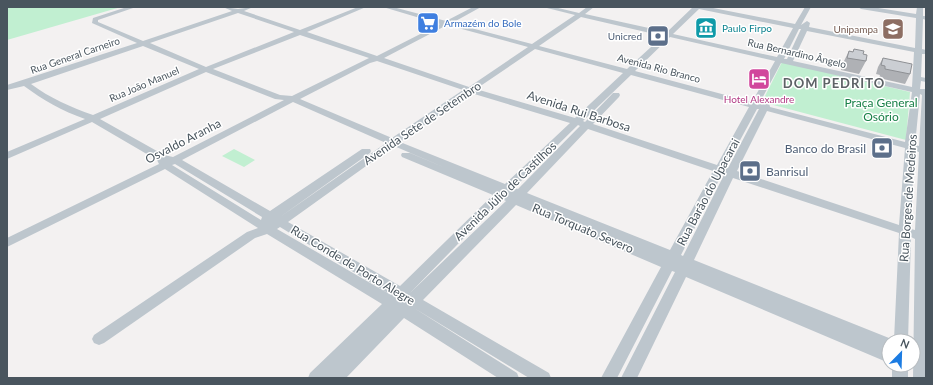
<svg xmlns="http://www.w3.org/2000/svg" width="933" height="385" viewBox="0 0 933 385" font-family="Lato,sans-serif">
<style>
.green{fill:#c1efd1}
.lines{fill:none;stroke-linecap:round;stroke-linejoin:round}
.minor{fill:#bdc6cd;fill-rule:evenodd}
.wall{fill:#afb1b5}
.building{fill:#cbced3;stroke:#8e9094}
.labels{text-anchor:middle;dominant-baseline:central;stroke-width:3;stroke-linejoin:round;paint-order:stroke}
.far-shop-label{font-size:10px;fill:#366cbe;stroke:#fff;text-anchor:start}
.far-culture-label{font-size:10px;fill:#0d838f;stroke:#fff;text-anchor:start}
.far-education-label{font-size:10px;fill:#785e54;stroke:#fff;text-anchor:end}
.far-service-label{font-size:10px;fill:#4e5e75;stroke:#fff;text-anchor:end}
.far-street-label{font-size:10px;fill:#49555e;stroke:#fff}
.far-hotel-label{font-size:10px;fill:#b23c85;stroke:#fff}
.park-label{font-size:12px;fill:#198048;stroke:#fff}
.street-label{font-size:12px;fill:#49555e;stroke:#fff}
.service-label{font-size:12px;fill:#4e5e75;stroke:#fff;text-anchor:end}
.far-district-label{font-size:13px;font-weight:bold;letter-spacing:1px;fill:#5d6266;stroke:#fff}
</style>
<rect width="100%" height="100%" fill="#f3f1f1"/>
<path class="green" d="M7 7H121L7 40Z
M782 62 910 92 906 140 762 102Z
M234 149 255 160 244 167 222 156Z"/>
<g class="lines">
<path class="minor" d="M127 7H136L98 20V22L143 41 232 11 223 7 238 9 253 7 244 11 300 30 358 7H366L307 32 377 56 440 24 383 7H393L446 21 473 7H481L452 23 532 44 575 15 543 7H554L579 13 587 7H594L585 14 667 32 693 7H708L795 24 805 7H811L801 25 807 21 810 23 809 27 915 48 916 18 861 9 858 7H872L916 14 917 7H923V16H926V20L923 19 922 49 926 50V54H922L921 77 926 78V82L921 81 920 89H926V378H913L915 239 911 237 908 341H889V363L686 277 637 378H621L675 272 672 271 617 378H601L661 267 516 205 423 300 549 373 551 378H529L414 308 517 373 519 378H498L404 318 346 378H308L310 373 382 304 267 234 255 238 104 343 99 345 94 343 92 339 94 335 247 232 258 228 165 169 7 247V238L159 164 157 160 92 122 7 159V152L85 119C62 111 43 100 24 86L7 90V85L137 43 92 23 93 18ZM699 9 793 28 777 57 673 34ZM238 13 294 32 206 67 150 43ZM581 17 663 36 627 69 539 46ZM447 25 528 47 469 87 384 58ZM799 29H801L787 59H784ZM807 31 914 52 912 87 793 61ZM300 35 369 58 292 96 280 95 213 69ZM670 37 775 61 752 102 635 71ZM143 46 199 69 93 115C70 107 50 98 31 84ZM535 49 623 73 575 118 476 89ZM377 61 463 90 392 138 300 99 370 63ZM781 63 912 92 905 142 770 107 769 103 759 104ZM206 72 275 99 284 100 173 157 164 155 100 119ZM631 75 749 107 717 165 593 124 619 97 620 95 619 93H613L585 122 583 121ZM471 93 570 123 505 184 400 142ZM920 94 922 95 919 146 915 145ZM293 102 386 143 280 217 370 153 371 151 370 149H362L270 211 182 160ZM757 109H759L728 168H725ZM767 111 905 148 899 225 737 171ZM578 125 580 126 518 189 514 188ZM588 129 713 171 670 250 527 193ZM394 146 448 169 410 153H402L401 155 402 157 493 195 400 286 288 222ZM914 151 919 152 915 230 911 229ZM175 164 262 217 261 220 172 165ZM722 174 724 175 683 256 681 255ZM733 178 899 233 894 340 694 260ZM502 199 506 201 410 293ZM280 227 391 295 277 229Z
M892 365H908V378H892Z"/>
</g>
<path class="wall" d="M854 49 863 54 866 61 859 74 841 70 843 63 849 51 853 52Z
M883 58 910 74 905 84 879 78 880 75 876 74 878 67Z"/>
<path class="building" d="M854 49 864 51 863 54 867 55 866 61 847 58 849 51 853 52Z
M883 58 912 64 910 74 885 69V66L881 65Z"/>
<defs>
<g id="supermarket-square" transform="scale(1.15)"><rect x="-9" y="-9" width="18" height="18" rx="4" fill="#3f7fe0" stroke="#fff"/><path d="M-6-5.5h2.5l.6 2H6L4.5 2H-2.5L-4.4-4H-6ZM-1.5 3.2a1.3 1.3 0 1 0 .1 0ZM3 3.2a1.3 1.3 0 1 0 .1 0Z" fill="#fff"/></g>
<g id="museum-square" transform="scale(1.15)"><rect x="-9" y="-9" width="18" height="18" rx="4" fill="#0f9aa8" stroke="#fff"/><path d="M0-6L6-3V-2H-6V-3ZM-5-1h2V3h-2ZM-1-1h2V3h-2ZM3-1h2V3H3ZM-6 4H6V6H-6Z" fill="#fff"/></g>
<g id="university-square" transform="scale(1.15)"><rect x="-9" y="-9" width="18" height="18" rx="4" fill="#8d6e63" stroke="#fff"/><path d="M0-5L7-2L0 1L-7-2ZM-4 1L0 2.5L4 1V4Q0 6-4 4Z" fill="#fff"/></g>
<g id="bank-square" transform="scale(1.15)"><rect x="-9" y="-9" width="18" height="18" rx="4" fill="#5c6f8a" stroke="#fff"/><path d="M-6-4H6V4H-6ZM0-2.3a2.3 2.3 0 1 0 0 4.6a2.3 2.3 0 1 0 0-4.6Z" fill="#fff"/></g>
<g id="hotel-square" transform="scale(1.15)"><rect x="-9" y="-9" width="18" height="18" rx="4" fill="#d1479c" stroke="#fff"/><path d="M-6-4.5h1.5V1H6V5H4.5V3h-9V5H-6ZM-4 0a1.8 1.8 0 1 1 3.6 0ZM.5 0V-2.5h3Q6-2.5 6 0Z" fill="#fff"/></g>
</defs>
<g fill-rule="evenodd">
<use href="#supermarket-square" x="428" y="23"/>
<use href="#museum-square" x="706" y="28"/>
<use href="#university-square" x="893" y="29"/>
<use href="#bank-square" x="658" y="36"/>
<use href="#hotel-square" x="759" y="79"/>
<use href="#bank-square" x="882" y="148"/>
<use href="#bank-square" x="750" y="171"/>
</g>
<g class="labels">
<g class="far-shop-label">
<text x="444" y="23">Armazém do Bole</text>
</g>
<g class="far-culture-label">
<text x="722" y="28">Paulo Firpo</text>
</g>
<g class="far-education-label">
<text x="878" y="29">Unipampa</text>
</g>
<g class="far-service-label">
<text x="642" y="36">Unicred</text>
</g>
<g class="far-street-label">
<text transform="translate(797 53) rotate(13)">Rua Bernardino Ângelo</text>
<text transform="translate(75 55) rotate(-19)">Rua General Carneiro</text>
<text transform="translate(659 68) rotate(15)">Avenida Rio Branco</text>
<text transform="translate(144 84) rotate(-23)">Rua João Manuel</text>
</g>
<g class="far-hotel-label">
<text x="759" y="99">Hotel Alexandre</text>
</g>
<g class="park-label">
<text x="881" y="102">Praça General<tspan x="881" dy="14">Osório</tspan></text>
</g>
<g class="street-label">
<text transform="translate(579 111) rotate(18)">Avenida Rui Barbosa</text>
<text transform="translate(422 123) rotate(-34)">Avenida Sete de Setembro</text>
<text transform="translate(183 141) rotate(-27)">Osvaldo Aranha</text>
<text transform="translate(505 191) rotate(-44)">Avenida Júlio de Castilhos</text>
<text transform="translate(708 192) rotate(-62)">Rua Barão do Upacarai</text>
<text transform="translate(908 198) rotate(-86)">Rua Borges de Medeiros</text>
<text transform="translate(583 228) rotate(23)">Rua Torquato Severo</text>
<text transform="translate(353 265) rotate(31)">Rua Conde de Porto Alegre</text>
</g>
<g class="service-label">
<text x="866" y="148">Banco do Brasil</text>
<text x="766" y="171" text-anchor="start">Banrisul</text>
</g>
<g class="far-district-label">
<text x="834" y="83">DOM PEDRITO</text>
</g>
</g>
<rect width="933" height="385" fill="none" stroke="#49555e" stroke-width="16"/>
<g transform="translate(901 353) rotate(23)"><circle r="19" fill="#ffffff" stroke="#b6bbbf"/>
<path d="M0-3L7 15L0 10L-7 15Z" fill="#1c7ce2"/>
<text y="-6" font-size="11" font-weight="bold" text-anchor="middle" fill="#49555e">N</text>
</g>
</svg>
